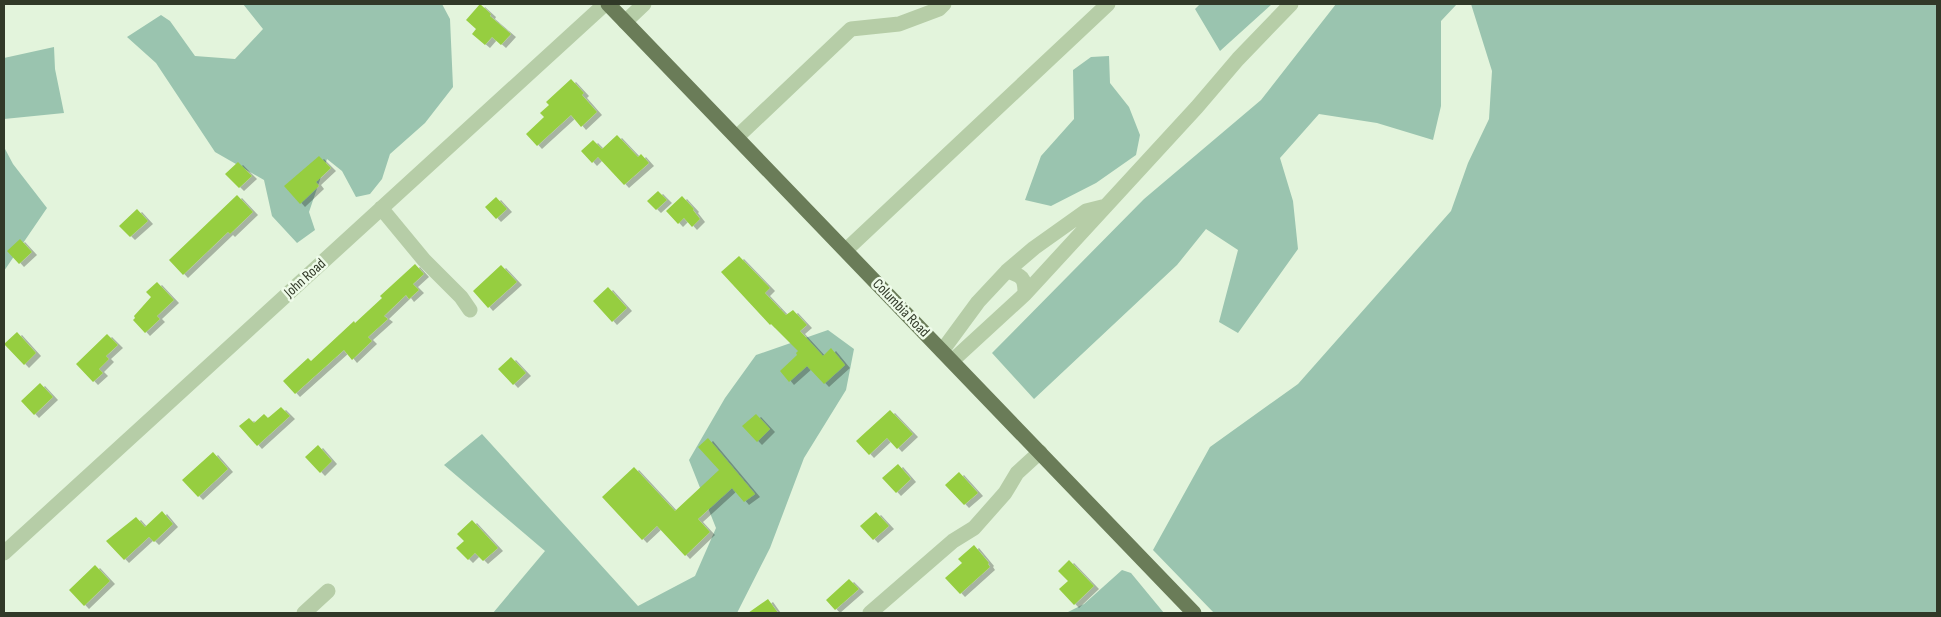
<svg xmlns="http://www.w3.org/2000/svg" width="1941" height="617" viewBox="0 0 1941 617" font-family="'Sofia Sans Condensed',sans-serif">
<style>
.green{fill:#9ac4af}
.building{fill:#96ce40;filter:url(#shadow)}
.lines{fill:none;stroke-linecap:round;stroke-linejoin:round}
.minor{stroke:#b6cda7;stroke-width:15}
.major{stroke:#6a7c58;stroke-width:15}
.labels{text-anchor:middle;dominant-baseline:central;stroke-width:5;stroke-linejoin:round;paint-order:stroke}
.street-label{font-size:15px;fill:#313928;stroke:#eefbe9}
</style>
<defs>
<filter id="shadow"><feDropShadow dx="5" dy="3" stdDeviation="0" flood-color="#0004"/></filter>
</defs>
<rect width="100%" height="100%" fill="#e3f4dc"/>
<path class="green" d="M243 4H442L450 19 453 87 425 123 390 154 382 179 370 194 356 197 342 171 327 159 309 212 315 230 297 243 272 216 264 180 215 152 156 63 127 37 161 15 170 21 195 56 235 59 263 29Z
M1200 4H1272L1220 51 1195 9Z
M1336 4H1457L1441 21V106L1433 140 1377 123 1319 114 1280 158 1293 201 1298 249 1238 333 1219 322 1238 250 1206 229 1177 265 1034 399 992 353 1144 199 1261 100Z
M1471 4H1937V613H1214L1153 550 1210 447 1298 384 1451 211 1468 163 1489 119 1492 71Z
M54 47 55 69 64 113 4 119V58Z
M1109 56 1110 83 1129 107 1140 135 1136 155 1096 183 1051 206 1025 200 1041 156 1074 119 1073 70 1091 57Z
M4 147 13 164 47 208 4 271Z
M828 330 854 349 846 390 804 458 770 548 737 613H493L545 551 444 465 482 434 638 606 695 576 716 528 689 460 725 398 756 355Z
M1122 570 1131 573 1164 613H1066L1084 604Z"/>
<path class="building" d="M480 4 491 14 490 16 511 34 501 45 492 37 485 45 472 34 476 29 466 20Z
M571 79 584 93 582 95 597 112 581 127 571 115 537 146 526 134 544 117 540 113 549 105 546 102Z
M617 135 638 157 641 154 649 163 624 185 598 157 592 163 581 151 593 140 602 149Z
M319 156 331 168 316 182 319 186 300 204 284 186Z
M238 162 252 176 239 188 225 174Z
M658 191 667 200 656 210 647 201Z
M237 195 253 212 230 234 228 232 183 275 169 260Z
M682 196 694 209 693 210 700 219 692 227 684 218 678 224 666 211Z
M496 197 507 209 496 219 485 207Z
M137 209 148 221 130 237 119 226Z
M20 239 32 252 19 264 7 251Z
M739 256 770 288 765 293 786 315 793 310 807 325 800 331 823 356 831 348 845 365 824 384 807 366 789 382 780 371 797 355 796 353 798 351 771 324 770 325 721 272Z
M415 264 424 274 413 284 419 290 409 299 406 295 384 316 388 319 368 337 372 341 352 360 344 350 295 394 283 381 308 358 311 361 354 321 355 323 382 298 380 296Z
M501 265 517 282 488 308 473 291Z
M157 282 174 300 157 316 160 319 145 333 133 320 135 318 134 316 151 297 146 292Z
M608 287 627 308 612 322 593 301Z
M17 332 36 353 24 365 4 344Z
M107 334 118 345 106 356 109 359 99 369 103 373 93 382 76 364Z
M511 357 526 373 513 385 498 369Z
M40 383 53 397 34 415 21 401Z
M281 407 290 416 257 446 239 426 249 418 254 423 264 414 268 418Z
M890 410 913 434 897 449 887 438 869 455 856 441Z
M756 414 770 429 757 442 742 426Z
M708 438 755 494 744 502 732 488 698 519 710 532 685 556 657 526 642 540 602 497 634 467 675 511 719 470 698 447Z
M318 445 332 461 320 473 305 457Z
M213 452 228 469 198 497 182 480Z
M898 464 911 479 896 493 882 478Z
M959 472 978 493 964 505 945 485Z
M162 511 173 524 154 542 149 537 124 560 106 541 136 517 145 527Z
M876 512 889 526 873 540 860 526Z
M472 520 498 548 483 561 475 553 468 560 456 548 464 541 457 534Z
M974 545 989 563 988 564 990 567 960 594 945 578 962 563 958 559Z
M1069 560 1094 586 1074 605 1059 589 1068 581 1058 571Z
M95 565 110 581 84 606 69 590Z
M849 579 859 589 835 610 826 600Z
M768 599 778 613H748Z"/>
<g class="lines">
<path class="minor" d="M625 22 644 4
M737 137 851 29 899 24 939 9 944 4
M381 208 424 260 461 297 470 310
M846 250 1108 4
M1007 271C1022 276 1025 277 1025 294
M942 351 978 302 1007 271 1034 248 1086 211 1106 206
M952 361 1025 294 1197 107 1238 59 1291 4
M4 553 605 4
M304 613 328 591
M870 613 953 541 974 528 1005 493 1017 473 1040 452"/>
<path class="major" d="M608 4 1194 613"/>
</g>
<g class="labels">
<g class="street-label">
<text transform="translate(305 278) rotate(-42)">John Road</text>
<text transform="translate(901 308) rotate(46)">Columbia Road</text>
</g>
</g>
<rect width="1941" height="617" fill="none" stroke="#313928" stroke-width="10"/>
</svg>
